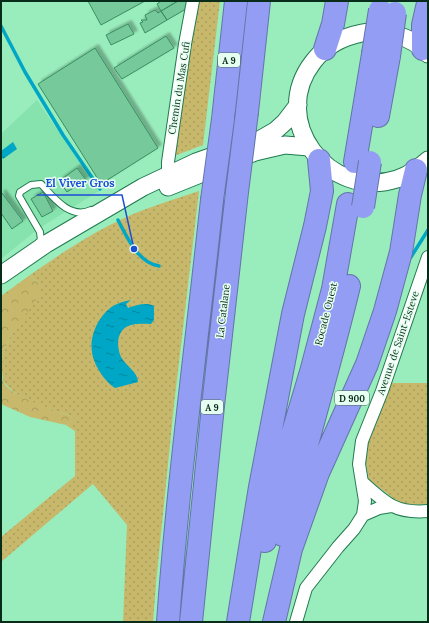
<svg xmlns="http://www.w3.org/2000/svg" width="429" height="623" viewBox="0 0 429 623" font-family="Lora,serif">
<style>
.built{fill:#86e3ae}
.grass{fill:url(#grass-dots)}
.forest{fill:url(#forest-crowns)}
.water{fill:url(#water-ripples)}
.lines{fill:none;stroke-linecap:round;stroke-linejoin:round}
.stream{stroke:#00a6c5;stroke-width:3.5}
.building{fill:#76c99a;stroke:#398e62;filter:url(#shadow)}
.lane-casing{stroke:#217a4f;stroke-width:8}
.street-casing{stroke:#217a4f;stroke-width:14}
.secondary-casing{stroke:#217a4f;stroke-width:19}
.highway-casing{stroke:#6275a7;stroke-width:24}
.lane{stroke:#fff;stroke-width:6}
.street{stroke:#fff;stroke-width:12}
.secondary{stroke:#fff;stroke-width:17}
.highway{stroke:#939df3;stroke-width:22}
.highway-bridge-casing{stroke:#6275a7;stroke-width:24;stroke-linecap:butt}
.highway-bridge{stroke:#939df3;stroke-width:22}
.labels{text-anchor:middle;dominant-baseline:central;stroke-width:3;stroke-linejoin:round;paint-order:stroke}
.shield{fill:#e7fff0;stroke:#4a6b5a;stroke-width:1}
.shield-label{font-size:9px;font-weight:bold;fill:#072c1a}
.street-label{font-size:10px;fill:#072c1a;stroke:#e7fff0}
.leader{fill:none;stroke:#1d4ed8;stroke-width:1.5}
.callout-dot{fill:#1d4ed8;stroke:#e7fff0;stroke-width:1.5}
.callout-label{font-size:11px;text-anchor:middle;font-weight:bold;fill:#1d4ed8;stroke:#e7fff0;stroke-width:3;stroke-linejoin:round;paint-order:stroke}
</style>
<defs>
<pattern id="grass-dots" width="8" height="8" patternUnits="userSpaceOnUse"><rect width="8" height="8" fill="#c8b86b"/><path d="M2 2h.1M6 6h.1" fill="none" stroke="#aa9e5c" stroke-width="1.8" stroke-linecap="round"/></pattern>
<pattern id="forest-crowns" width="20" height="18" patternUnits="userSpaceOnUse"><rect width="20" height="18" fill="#c8b86b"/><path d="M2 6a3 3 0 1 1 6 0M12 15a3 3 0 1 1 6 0" fill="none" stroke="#aa9e5c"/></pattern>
<pattern id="water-ripples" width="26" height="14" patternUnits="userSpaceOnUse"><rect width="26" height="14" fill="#00a6c5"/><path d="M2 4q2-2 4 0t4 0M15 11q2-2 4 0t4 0" fill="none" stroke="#00879f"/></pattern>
<filter id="shadow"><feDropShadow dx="3.5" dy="-3.5" stdDeviation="1" flood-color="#0004"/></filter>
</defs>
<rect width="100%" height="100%" fill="#99edbc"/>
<path class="built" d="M37 100 99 191 38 229 1 259V134Z"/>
<path class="grass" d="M199 1H220L203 145 174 156 190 45Z
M199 191 174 405 156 583 153 622H123L127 525 93 484 1 562V537L75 476V431L66 425 77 419C57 409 32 406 14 392 10 389 7 385 3 381L1 360 11 334 40 285 30 275C56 257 82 239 110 225 138 210 169 201 199 191Z
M391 383H428L427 504C391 508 395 494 369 482L366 464 368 442Z"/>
<path class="forest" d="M30 275 40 285V295L11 334 1 360V296Z
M1 368C2 372 1 377 3 381 10 398 60 411 78 419L66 425 30 417 1 404Z"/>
<path class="water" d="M13 142 17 149 3 159 1 156V151Z
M131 300 126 304 128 308C136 305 147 302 154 306V320L151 324C135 323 120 323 118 342 118 347 119 353 121 357 126 366 138 372 138 382L115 388C105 382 93 364 92 352 89 336 99 315 113 306 118 303 125 301 131 300Z"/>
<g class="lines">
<path class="stream" d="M1 26 25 72 63 135 100 189
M118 220C127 237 138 263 159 266
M411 257 428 230"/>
</g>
<path class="building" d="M88 1H145L101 25Z
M161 1H178L161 11 157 4Z
M178 1H188L191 6 167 20 161 11Z
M155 10 158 13 161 11 167 20 145 33 140 23 143 22 141 20H147L145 15Z
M128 24 134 34 111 45 106 35Z
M166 36 174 48 122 79 114 68Z
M95 48 158 148 101 184 38 84Z
M77 168 86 180 67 192 59 181Z
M43 192 53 211 42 217 31 199Z
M2 193 23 221 12 229 1 213V194Z"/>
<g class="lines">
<g class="lane-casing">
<path id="lane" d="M39 242 41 241 40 232 19 196 20 192 31 185 41 184C53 197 70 220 91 210"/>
</g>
<g class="street-casing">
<path id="street" d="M168 175V162L185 44 193 1
M362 482C385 503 396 514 428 511
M363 515 379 508 391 506
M296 622 306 588 338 547 354 529 363 515 365 501 359 464 362 441 382 391 428 257"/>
</g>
<g class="secondary-casing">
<path id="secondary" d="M428 54C412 36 385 29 362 33 342 37 325 46 313 62 268 120 328 201 397 179 409 175 419 168 428 160
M168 187 255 152 285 145 309 147
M1 275 46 244 143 187 196 162 261 139 275 131 285 122 298 105"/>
</g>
<g class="highway-casing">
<path id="highway" d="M325 49 333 24 337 1
M423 49V25L428 3
M247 112 259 1
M378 116 389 56
M223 119 236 1
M355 162 373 54
M283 535C304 451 329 369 349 286
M265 541 282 469 311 372 333 289 348 204
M168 622C178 481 197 341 212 200
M191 622 213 406 237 192
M238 622 260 487 293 314 315 226 322 191 319 160
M274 622 291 549 318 473 367 364 385 311 401 252 410 195 416 170"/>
</g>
<use href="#lane" class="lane"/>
<use href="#street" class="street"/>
<use href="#secondary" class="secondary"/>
<use href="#highway" class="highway"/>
<g class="highway-bridge-casing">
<path id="highway-bridge" d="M373 54 380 10
M389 56 395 13
M237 192 247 112
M212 200 223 119
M363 207 370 162"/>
</g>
<use href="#highway-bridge" class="highway-bridge"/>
</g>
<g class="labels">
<g class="shield">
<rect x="218" y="53" width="22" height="14" rx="3"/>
<rect x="335" y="391" width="34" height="14" rx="3"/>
<rect x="201" y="400" width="22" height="14" rx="3"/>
</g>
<g class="shield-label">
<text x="229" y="60">A 9</text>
<text x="352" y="398">D 900</text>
<text x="212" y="407">A 9</text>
</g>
<g class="street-label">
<text transform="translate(179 88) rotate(-81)">Chemin du Mas Cufi</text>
<text transform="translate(223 311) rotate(-83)">La Catalane</text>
<text transform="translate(326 314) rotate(-76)">Rocade Ouest</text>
<text transform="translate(398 343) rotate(-71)">Avenue de Saint-Esteve</text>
</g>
</g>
<path class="leader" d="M134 249L122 195H37"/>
<circle class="callout-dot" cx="134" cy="249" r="4"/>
<g class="callout-label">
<text x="80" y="187">El Viver Gros</text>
</g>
<rect width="429" height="623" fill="none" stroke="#072c1a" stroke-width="4"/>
</svg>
